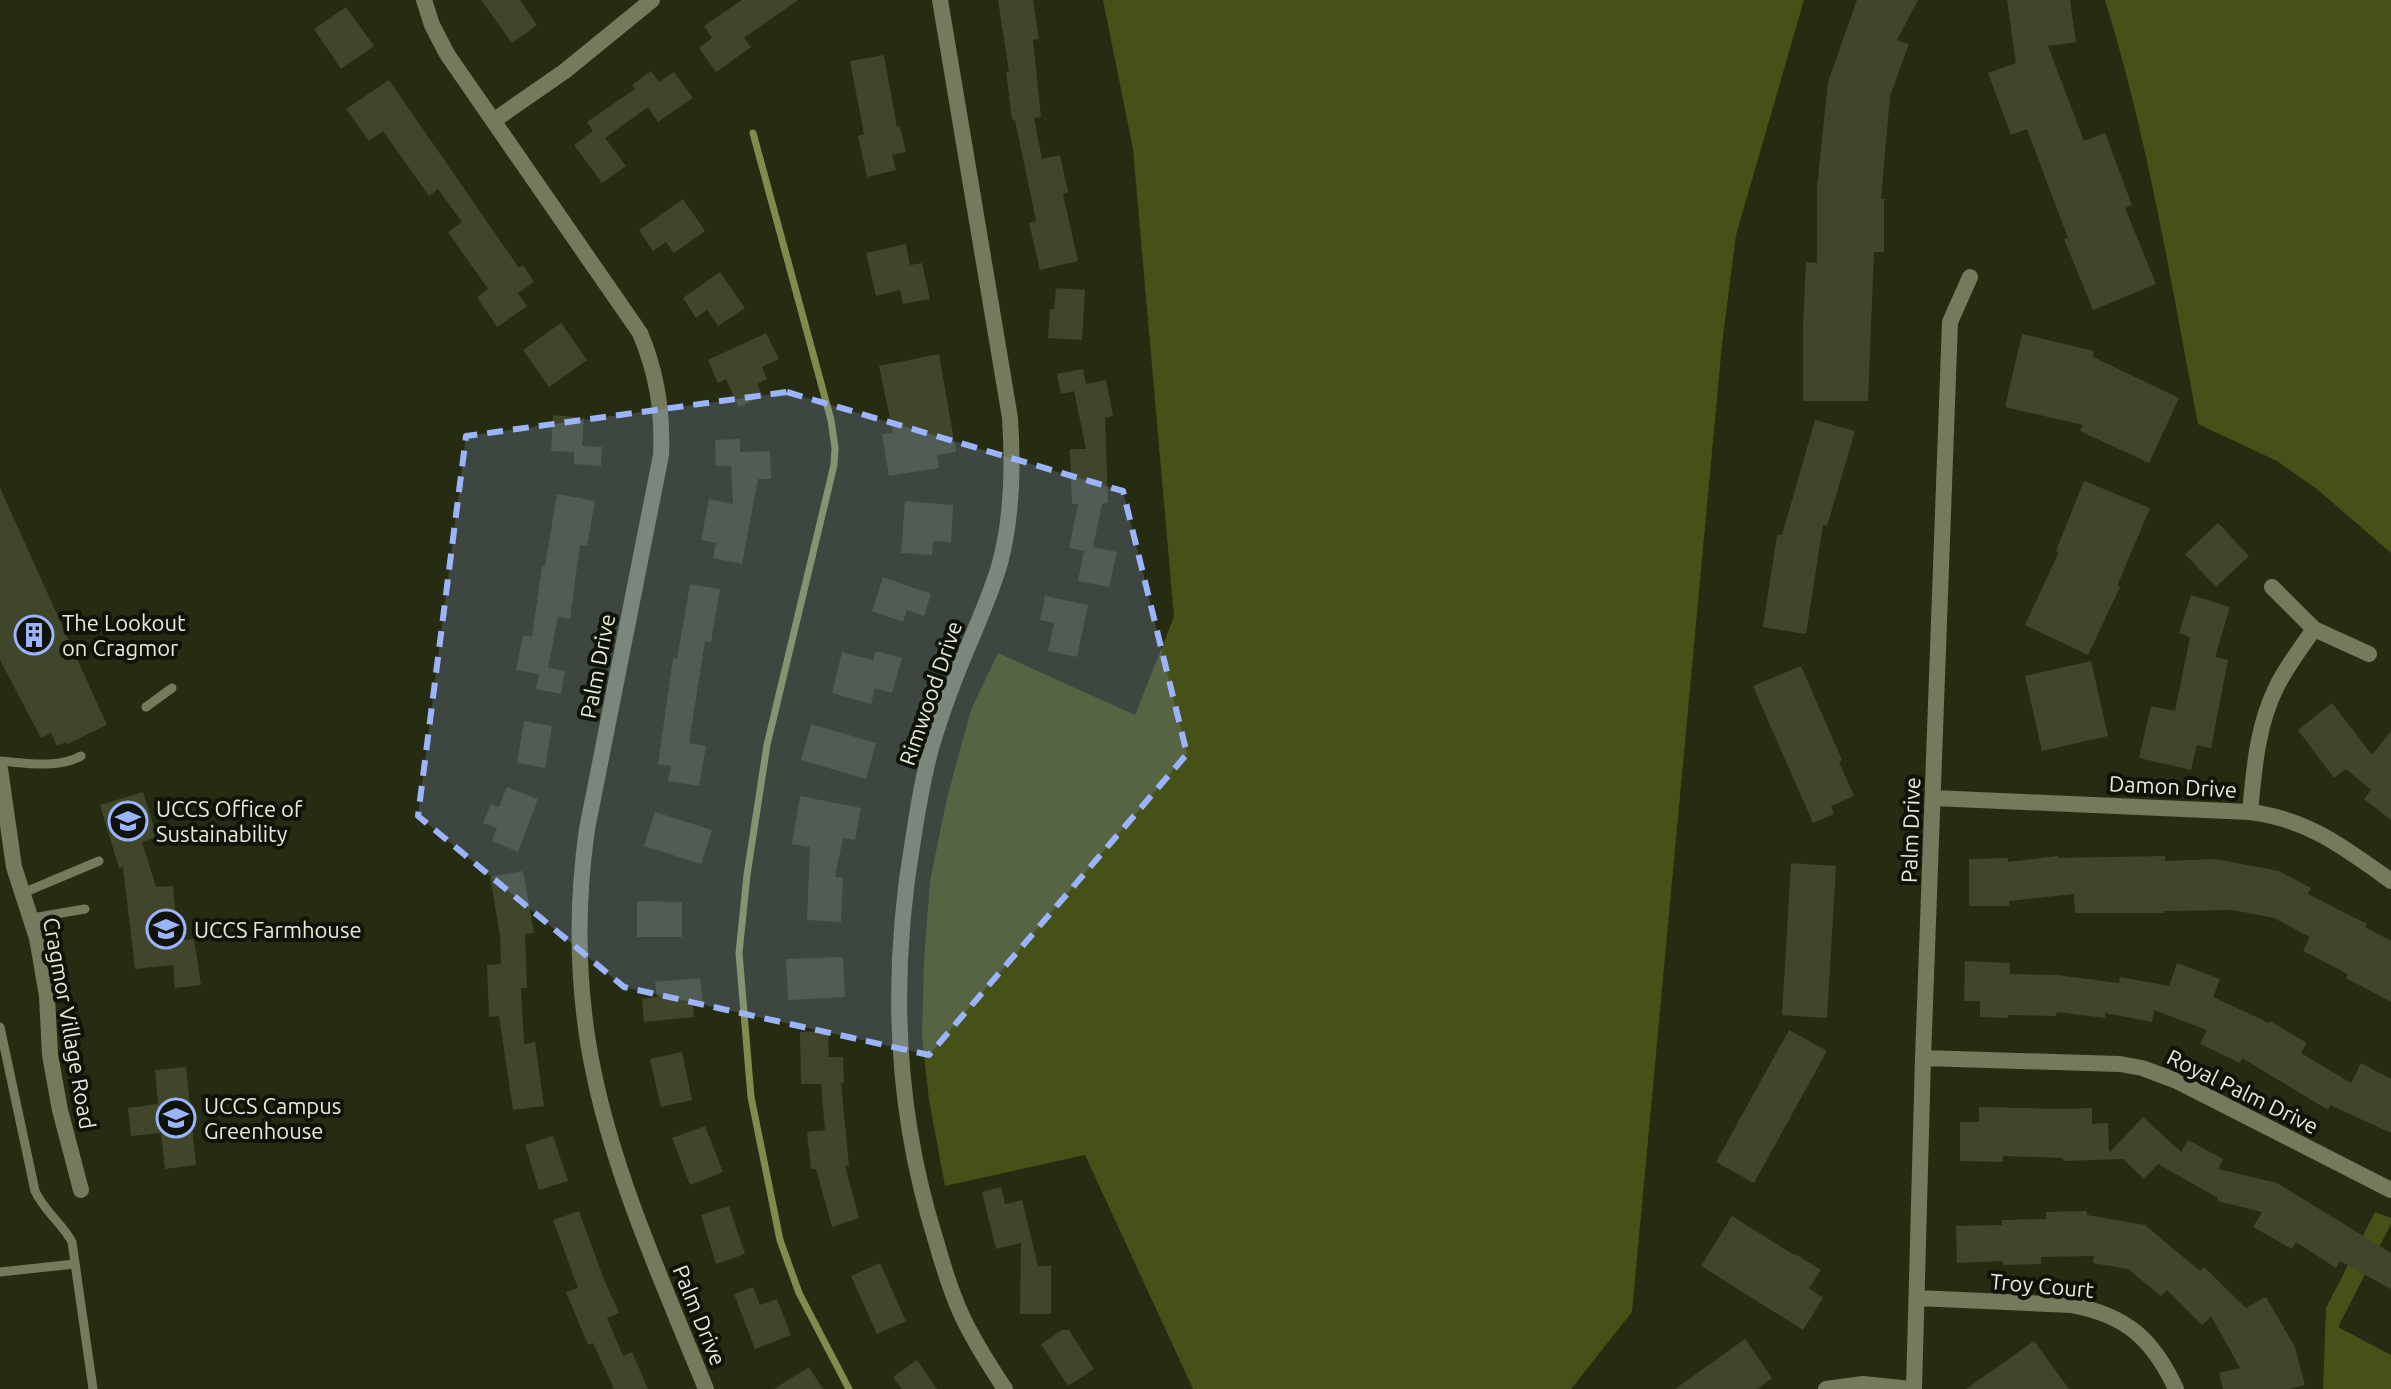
<svg xmlns="http://www.w3.org/2000/svg" width="2391" height="1389" viewBox="0 0 2391 1389" font-family="Ubuntu,sans-serif">
<style>
.green{fill:#455116}
.lines{fill:none;stroke-linecap:round;stroke-linejoin:round}
.stream{stroke:#808c4d;stroke-width:7}
.building{fill:#3f462a}
.service{stroke:#737b5c;stroke-width:9}
.minor{stroke:#737b5c;stroke-width:16}
.marked{fill:#9cb4fd;fill-opacity:0.2;stroke:#9cb4fd;stroke-width:6;stroke-dasharray:16 10;stroke-linejoin:round}
.labels{text-anchor:middle;dominant-baseline:central;stroke-width:8;stroke-linejoin:round;paint-order:stroke}
.poi-label{font-size:22px;fill:#e6ebda;stroke:#101308;text-anchor:start}
.street-label{font-size:22px;fill:#e6ebda;stroke:#101308}
</style>
<rect width="100%" height="100%" fill="#262c11"/>
<path class="green" d="M1103 0H1804L1736 235 1722 344 1632 1312 1571 1389H1193L1085 1155 945 1186 929 1100 922 1036 924 961 930 881 947 798 971 710 998 653 1135 715 1174 617 1133 149Z
M2105 0H2391V553L2318 490 2277 461 2198 424C2171 283 2148 138 2105 0Z
M2375 1212 2391 1218V1224L2338 1327 2391 1355V1389H2323L2326 1308Z"/>
<g class="lines">
<path class="stream" d="M753 133 831 420 835 448 834 465 767 745 747 875 739 953 751 1097 780 1240 799 1293 849 1389"/>
</g>
<path class="building" d="M481 0H520L537 25 512 43Z
M742 0H798L744 38 751 47 716 72 699 48 712 38 704 26Z
M998 0H1033L1039 39 1033 40 1041 117 1034 118 1042 159 1060 155 1068 192 1063 194 1078 261 1040 270 1029 223 1036 221 1015 120H1012L1006 72H1009Z
M1857 0H1918L1897 40 1909 44 1890 96 1881 199H1884V252H1874L1868 401H1803V326L1806 262 1817 263V187L1828 82Z
M2007 0H2070L2076 42 2048 46 2084 141 2105 133 2132 205 2125 208 2156 284 2093 310 2064 239 2068 238 2027 129 2011 135 1988 73 2016 63Z
M346 7 374 46 341 69 314 29Z
M884 55 897 127 900 126 906 152 892 155 896 170 867 177 858 136 864 134 850 61Z
M651 71 659 82 674 72 693 98 658 122 648 107 605 138 626 166 602 183 574 145 593 131 587 122 635 89 632 85Z
M389 80 519 268 523 265 534 282 518 293 527 306 497 327 477 297 488 289 448 232 462 222 438 189 429 196 383 131 369 141 346 109Z
M683 199 705 231 674 253 666 242 653 251 639 230Z
M906 244 910 265 922 263 930 299 903 304 900 290 876 296 866 253Z
M720 272 745 308 718 326 707 310 696 318 683 298Z
M1056 288 1085 290 1082 340 1048 338 1050 309H1054Z
M561 323 587 360 549 387 523 350Z
M766 333 779 359 762 367 767 379 757 384 763 396 739 407 726 379 718 383 708 360Z
M2022 334 2094 351 2093 357 2179 398 2149 463 2080 431 2083 425 2005 407Z
M939 354 956 452 937 455 939 468 889 476 882 434 893 433 879 366Z
M1083 369 1086 384 1106 380 1113 416 1105 418 1108 503 1102 504 1093 547 1117 552 1109 587 1078 581 1084 551 1069 548 1078 504H1072L1070 449H1086L1074 391 1061 394 1057 374Z
M553 415 584 418 582 446 602 447 601 466 574 464V452L551 451Z
M1815 420 1855 431 1827 526 1823 525 1806 634 1763 627 1777 535H1782Z
M740 439V452L770 451 771 479H758L742 564 713 558 716 543 701 540 709 499 733 504 731 466H716L715 440Z
M2084 481 2150 508 2117 586 2120 587 2088 655 2025 625 2059 552 2056 551Z
M0 488 107 725 67 744 66 742 57 746 51 733 41 738 0 660Z
M557 494 595 501 587 546 580 545 570 619 558 617 548 668 565 671 561 694 536 689 539 674 516 670 523 635 532 637 542 566H545Z
M905 501 953 505 951 542 933 541 932 555 901 553Z
M2218 523 2249 556 2216 587 2185 554Z
M883 577 931 594 924 616 907 610 903 622 872 611Z
M690 584 720 589 711 642 705 641 689 743 706 746 699 786 668 781 671 766 658 764 673 658 677 659Z
M2191 595 2230 607 2215 657 2228 660 2211 748 2197 745 2191 770 2139 758 2151 706 2175 711 2190 637 2179 633Z
M1045 596 1088 605 1077 657 1048 651 1054 623 1040 620Z
M876 651 902 658 892 693 875 688 871 704 832 693 842 652 873 660Z
M2091 661 2108 736 2042 751 2025 676Z
M1801 666 1842 760 1839 762 1854 796 1831 806 1834 814 1813 823 1753 686Z
M2332 703 2372 755 2391 731V820L2364 799 2371 790 2346 769 2334 778 2298 730Z
M524 721 552 726 545 768 517 763Z
M811 724 876 743 866 779 801 760Z
M507 787 538 799 518 852 492 841 497 828 483 823 491 804 499 807Z
M143 792 157 837 142 842 156 887 173 886 176 918 180 917 183 940 194 939 201 985 175 988 173 965 135 969 123 867 119 868 100 805Z
M800 796 861 808 855 840 843 838 835 877H843L841 922 807 920 810 847 792 844Z
M655 812 712 830 701 864 644 846Z
M2058 856V858L2165 856V861L2215 859 2279 871 2311 888 2308 894 2367 924 2365 927 2391 941V1002L2346 978 2348 974 2303 951 2310 937 2274 918 2233 910 2164 911V913H2075L2074 894 2009 901V906H1969V859L2008 858V862Z
M1791 863 1836 866 1827 1018 1782 1015Z
M523 871 534 933 525 934 527 988H521L524 1044 535 1042 544 1106 513 1110 499 1016 489 1017 487 965 501 964 500 935 490 877Z
M637 901 682 902V937H637Z
M843 957 845 997 788 1000 786 959Z
M1965 961 2010 963V974L2057 975 2119 983 2120 977 2169 986 2177 963 2220 979 2213 997 2269 1023 2270 1021 2307 1043 2301 1053 2351 1083 2361 1063 2391 1079V1133L2330 1105 2328 1110 2242 1058 2240 1063 2200 1044 2207 1030 2154 1010 2152 1022 2105 1013V1018L2057 1012 2056 1016 2008 1015V1018L1980 1017V1001H1964Z
M700 978 703 1004 693 1006 694 1017 644 1022 642 999 657 997 655 982Z
M1789 1030 1827 1051 1754 1183 1716 1162Z
M828 1031 829 1057H843L844 1083H841L849 1166H845L859 1218 832 1227 816 1169H811L807 1132 825 1130 821 1084H801L800 1032Z
M682 1052 692 1100 661 1107 650 1059Z
M186 1067 196 1165 165 1169 161 1133 131 1136 128 1108 158 1104 155 1070Z
M1979 1107 2061 1109 2092 1108V1124L2108 1123 2109 1153 2143 1117 2181 1152 2188 1140 2223 1159 2218 1169 2277 1183 2391 1253V1289L2340 1261 2336 1268 2296 1242 2292 1249 2253 1227 2262 1212 2217 1201 2218 1198 2158 1164 2144 1179 2123 1159 2063 1161V1158L2003 1156V1162L1960 1161V1122H1979Z
M705 1126 723 1172 690 1185 672 1138Z
M553 1136 568 1181 539 1190 525 1145Z
M1001 1187 1005 1204 1022 1200 1038 1266H1051V1314H1020L1021 1243 996 1249 982 1192Z
M729 1206 745 1254 716 1264 701 1215Z
M579 1211 603 1277 619 1313 607 1318 623 1356 632 1352 648 1389H614L593 1343 588 1345 566 1292 578 1288 553 1220Z
M2087 1211V1215L2145 1225 2200 1271 2204 1267 2246 1308 2266 1297 2295 1347 2305 1385 2289 1389H2223L2219 1373 2240 1368 2211 1316 2202 1325 2167 1290 2161 1296 2128 1269 2093 1263 2094 1256 2041 1257V1264L2003 1265V1261L1957 1263 1956 1226 2002 1225V1220L2046 1219V1212Z
M1732 1216 1794 1255 1795 1254 1821 1270 1809 1288 1823 1298 1803 1330 1701 1266Z
M880 1263 906 1321 877 1334 851 1276Z
M753 1287 760 1305 777 1299 791 1335 755 1349 734 1294Z
M1062 1330H1069L1094 1369 1068 1386 1041 1344Z
M1745 1339 1772 1378 1757 1389H1675Z
M2034 1341 2069 1389H1966Z
M917 1360 937 1389H902L893 1377Z
M809 1367 823 1389H774Z"/>
<g class="lines">
<path class="service" d="M146 707 172 688
M0 761C26 763 58 769 81 756
M23 893 99 861
M32 918 85 909
M0 1027 35 1191C44 1211 62 1223 72 1242L93 1389
M0 1272 75 1264"/>
<path class="minor" d="M424 0 432 25 447 54 640 333C657 373 663 411 661 455L587 829C577 899 577 972 588 1042 607 1161 661 1278 706 1389
M940 0 1010 418C1013 464 1012 518 1000 563 993 588 982 613 972 637 957 672 943 708 932 745 923 776 918 808 913 840 890 974 895 1111 936 1241 943 1266 951 1292 962 1316 974 1341 989 1365 1005 1389
M493 121 565 71 652 0
M2272 587 2314 629 2369 654
M0 769 14 867 37 938 47 996 50 1055 60 1110 81 1190
M1934 798 2250 812C2308 819 2345 848 2391 881
M2250 812C2254 771 2257 726 2276 688 2286 667 2301 648 2314 629
M1923 1058 2120 1064 2142 1068 2177 1081 2391 1190
M1917 1298 2071 1305C2126 1315 2153 1339 2176 1389
M1826 1389 1863 1384 1911 1389
M1914 1389 1923 1058 1950 322 1970 277"/>
</g>
<path class="marked" d="M787 392 1123 491 1187 754 929 1055 624 987 418 816 466 436Z"/>
<defs>
<g id="building-ring" transform="scale(2)"><circle r="9.5" fill="#101308" stroke="#9cb4fd" stroke-width="1.5"/><path d="M-4-6H4V6H1V3H-1V6H-4ZM-2.5-4.3h1.7v1.8h-1.7ZM.8-4.3h1.7v1.8H.8ZM-2.5-1h1.7V.8h-1.7ZM.8-1h1.7V.8H.8Z" fill="#9cb4fd"/></g>
<g id="university-ring" transform="scale(2)"><circle r="9.5" fill="#101308" stroke="#9cb4fd" stroke-width="1.5"/><path d="M0-5L7-2L0 1L-7-2ZM-4 1L0 2.5L4 1V4Q0 6-4 4Z" fill="#9cb4fd"/></g>
</defs>
<g fill-rule="evenodd">
<use href="#building-ring" x="34" y="635"/>
<use href="#university-ring" x="128" y="821"/>
<use href="#university-ring" x="166" y="929"/>
<use href="#university-ring" x="176" y="1118"/>
</g>
<g class="labels">
<g class="poi-label">
<text x="62" y="622">The Lookout<tspan x="62" dy="25">on Cragmor</tspan></text>
<text x="156" y="808">UCCS Office of<tspan x="156" dy="25">Sustainability</tspan></text>
<text x="194" y="929">UCCS Farmhouse</text>
<text x="204" y="1105">UCCS Campus<tspan x="204" dy="25">Greenhouse</tspan></text>
</g>
<g class="street-label">
<text transform="translate(597 666) rotate(-79)">Palm Drive</text>
<text transform="translate(930 693) rotate(-71)">Rimwood Drive</text>
<text transform="translate(2173 786) rotate(3)">Damon Drive</text>
<text transform="translate(1910 830) rotate(-88)">Palm Drive</text>
<text transform="translate(70 1023) rotate(80)">Cragmor Village Road</text>
<text transform="translate(2243 1091) rotate(26)">Royal Palm Drive</text>
<text transform="translate(2042 1285) rotate(5)">Troy Court</text>
<text transform="translate(700 1315) rotate(68)">Palm Drive</text>
</g>
</g>
</svg>
